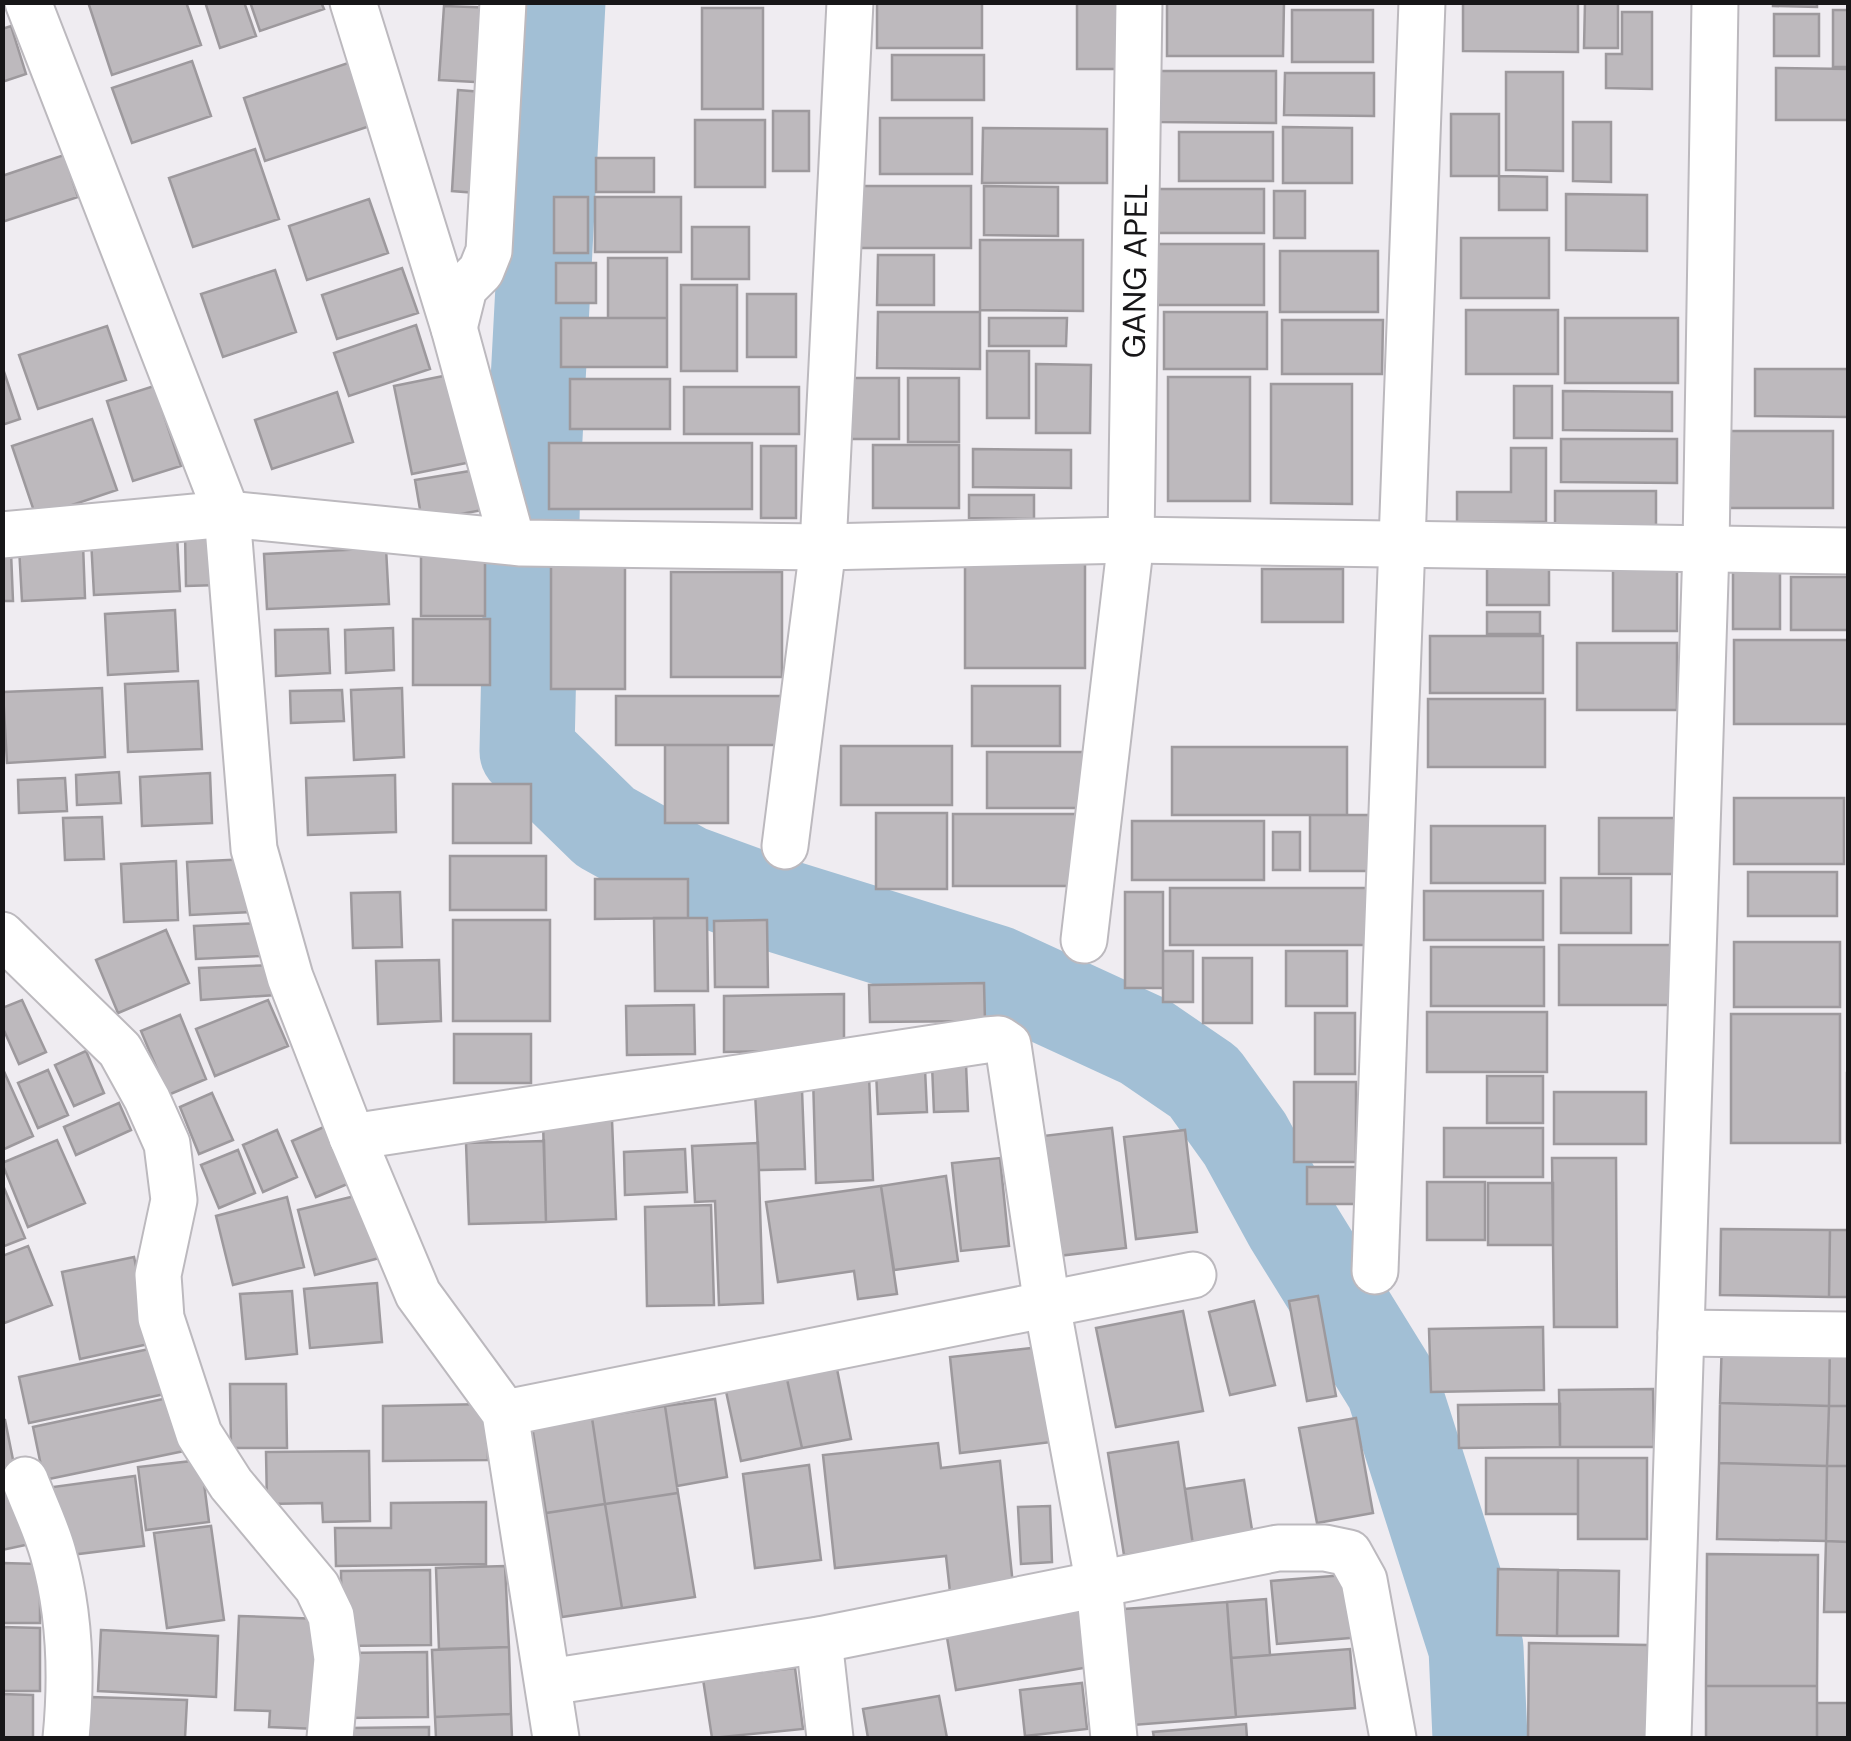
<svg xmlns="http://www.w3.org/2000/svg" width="1851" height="1741" viewBox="0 0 1851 1741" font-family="'DM Sans',sans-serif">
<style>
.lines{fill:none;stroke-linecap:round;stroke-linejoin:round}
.river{stroke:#a2bfd5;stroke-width:95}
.building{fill:#bdb9bd;stroke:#9d999d;stroke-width:2.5}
.street-casing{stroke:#bcb9be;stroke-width:49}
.street{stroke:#fff;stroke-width:45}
.labels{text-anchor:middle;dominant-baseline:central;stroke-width:8;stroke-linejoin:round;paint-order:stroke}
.street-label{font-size:32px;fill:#171618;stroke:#efecf1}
</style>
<rect width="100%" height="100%" fill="#efecf1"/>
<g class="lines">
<path class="river" d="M558 2 533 476 527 751 605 827 686 872 765 901 994 972 1144 1041 1204 1082 1245 1139 1291 1223 1393 1388 1476 1648 1480 1738"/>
</g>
<path class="building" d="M88 2H186L201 45 112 75Z
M205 2H244L256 36 220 48Z
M250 2H321L324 9 260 31Z
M877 2H982V48H877Z
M1077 2H1117V69H1077Z
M1167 2H1284L1283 56H1167Z
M1463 2H1578V52L1463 51Z
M1585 2H1618V48H1584Z
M1773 2H1817V7L1773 6Z
M444 6 497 8 493 83 439 80Z
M702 8H763V109H702Z
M1292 10H1373V62H1292Z
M1833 10H1848V67H1833Z
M1622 12H1652V89L1606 88V54H1622Z
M1774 14H1819V56H1774Z
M11 26 26 74 2 82V29Z
M892 55H984V100H892Z
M192 61 211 116 132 143 112 88Z
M351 62 373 125 265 161 244 98Z
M1776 68 1848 69V120H1776Z
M1159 71H1276V123L1159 122Z
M1506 72H1563V171L1506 170Z
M1285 73H1374V116L1284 115Z
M458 90 495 93 489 194 452 191Z
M773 111H809V171H773Z
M1451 114H1499V176H1451Z
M880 118H972V174H880Z
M695 120H765V187H695Z
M1573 122H1611V182L1573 181Z
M1283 127 1352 128V183H1283Z
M983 128 1107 129V183H982Z
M1179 132H1273V181H1179Z
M255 149 279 219 193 247 169 178Z
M64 155 78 197 2 222V176Z
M596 158H654V192H596Z
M1499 176 1547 177V210H1499Z
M860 186H971V248H860Z
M984 186 1058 187V236L984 235Z
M1150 189H1264V233H1150Z
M1274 191H1305V238H1274Z
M1566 194 1647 195V251L1566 250Z
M554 197H588V253H554Z
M595 197H681V252H595Z
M369 199 388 253 307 280 289 226Z
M692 227H749V279H692Z
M1461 238H1549V298H1461Z
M980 240H1083V311L980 310Z
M1149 244H1264V305H1149Z
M1280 251H1378V312H1280Z
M878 255H934V305H877Z
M608 258H667V318H608Z
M556 263H596V303H556Z
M402 268 418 313 337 339 322 295Z
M275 270 296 332 223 357 201 294Z
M681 285H737V371H681Z
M747 294H796V357H747Z
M1466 310H1558V374H1466Z
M878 312H980V369L877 368Z
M1164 312H1267V369H1164Z
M561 318H667V367H561Z
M989 318H1067L1066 346H989Z
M1565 318H1678V383H1565Z
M1282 320H1383L1382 374H1282Z
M416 325 430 369 349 396 334 353Z
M107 326 126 380 38 409 19 355Z
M987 351H1029V418H987Z
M1036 364 1091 365 1090 433H1036Z
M2 366 20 419 2 425Z
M1755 369H1848V417L1755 416Z
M463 372 481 460 412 474 394 386Z
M1168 377H1250V501H1168Z
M844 378H899V439H844Z
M908 378H959V442H908Z
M570 379H670V429H570Z
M1271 384H1352V504L1271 503Z
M154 386 181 466 133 481 107 401Z
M1514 386H1552V438H1514Z
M684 387H799V434H684Z
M1563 391 1672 392V431L1563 430Z
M337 392 353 442 272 469 255 420Z
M92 419 117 490 36 517 12 446Z
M1722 431H1833V508H1722Z
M1561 439H1677V483L1561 482Z
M549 443H752V509H549Z
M873 445H959V508H873Z
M761 446H796V518H761Z
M1511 448H1546V522H1457V492H1511Z
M973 449 1071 450V488L973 487Z
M482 469 488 509 422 521 415 480Z
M1555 491H1656V531L1555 530Z
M969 495H1034V519L969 518Z
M218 532 219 585 186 586 185 533Z
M177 535 180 591 94 595 91 539Z
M83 544 85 598 22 601 19 547Z
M386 548 389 604 267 609 264 554Z
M421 548H485V616H421Z
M2 552H11L13 601H2Z
M1733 558H1780V629H1733Z
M965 562H1085V668H965Z
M1613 563H1677V631H1613Z
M551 565H625V689H551Z
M1487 567H1549V605H1487Z
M1262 569H1343V622H1262Z
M671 572H782V677H671Z
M1791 577H1848V630H1791Z
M175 610 178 671 108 675 105 614Z
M1487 612H1540V634H1487Z
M413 619H490V685H413Z
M393 628 394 670 346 673 345 630Z
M328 629 330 673 276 676 275 630Z
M1430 636H1543V693H1430Z
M1734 640H1848V724H1734Z
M1577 643H1677V710H1577Z
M198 681 202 749 128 752 125 684Z
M972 686H1060V746H972Z
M102 688 105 757 7 763 3 692Z
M402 688 404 757 354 760 351 690Z
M342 690 344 721 291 723 290 691Z
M616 696H783V745H616Z
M1428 699H1545V767H1428Z
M665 745H728V823H665Z
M841 746H952V805H841Z
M1172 747H1347V815H1172Z
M987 752H1085V808H987Z
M119 772 121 803 77 805 76 775Z
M210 773 212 823 142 826 140 777Z
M395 775 396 832 308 835 306 778Z
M65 778 67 811 19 813 18 780Z
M453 784H531V843H453Z
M1734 798H1844V864H1734Z
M876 813H947V889H876Z
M953 814H1079V886H953Z
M1310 815H1373V871H1310Z
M102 817 104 859 65 860 63 818Z
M1599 818H1681V874H1599Z
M1132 821H1264V880H1132Z
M1431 826H1545V883H1431Z
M1273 832H1300V870H1273Z
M450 856H546V910H450Z
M248 859 251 912 190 915 187 862Z
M176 861 178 920 124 922 121 864Z
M1748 872H1837V916H1748Z
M1561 878H1631V933H1561Z
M595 879H688V918L595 919Z
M1170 888H1368V945H1170Z
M1424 891H1543V940H1424Z
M400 892 402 947 353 948 351 893Z
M1125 892H1163V988H1125Z
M654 918H707L708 991H655Z
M453 920H550V1021H453Z
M767 920 768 987H715L714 921Z
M259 923 261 956 196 959 194 926Z
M166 930 189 983 118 1013 96 960Z
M1734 942H1840V1007H1734Z
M1559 945H1680V1005H1559Z
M1431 947H1544V1006H1431Z
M1163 951H1193V1002H1163Z
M1286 951H1347V1006H1286Z
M1203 958H1252V1023H1203Z
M439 960 441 1021 378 1024 376 961Z
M275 965 276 995 201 1000 199 968Z
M984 983 985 1021 870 1022 869 985Z
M844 994V1050L724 1052V996Z
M22 1000 46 1052 19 1064 2 1026V1008Z
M268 1000 288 1046 215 1076 196 1029Z
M694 1005 695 1054 627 1055 626 1006Z
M1427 1012H1547V1072H1427Z
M1315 1013H1355V1074H1315Z
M1731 1014H1840V1143H1731Z
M180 1015 206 1079 168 1095 141 1031Z
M454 1034H531V1083H454Z
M86 1051 104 1093 74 1106 55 1065Z
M966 1064 968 1111 934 1112 932 1065Z
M2 1067 33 1136 2 1150Z
M925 1069 927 1112 878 1114 876 1071Z
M48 1070 68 1115 38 1128 18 1083Z
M1847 1073H1848V1142H1847Z
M869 1075 873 1180 816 1183 813 1076Z
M1487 1076H1543V1123H1487Z
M1294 1082H1356V1162H1294Z
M802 1090 805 1169 759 1170 755 1092Z
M1554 1092H1646V1144H1554Z
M212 1093 233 1140 199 1154 180 1107Z
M119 1103 131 1130 76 1155 64 1127Z
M612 1120 616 1219 546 1222 543 1122Z
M333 1123 357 1180 316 1197 292 1141Z
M1112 1128 1126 1248 1058 1256 1043 1136Z
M1444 1128H1543V1177H1444Z
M277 1130 297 1177 263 1192 243 1145Z
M1185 1130 1197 1232 1136 1239 1124 1137Z
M57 1140 85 1203 28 1227 2 1163Z
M544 1141 546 1222 469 1224 466 1143Z
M758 1143 763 1303 719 1305 715 1201 695 1202 692 1146Z
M685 1149 687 1192 625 1195 624 1152Z
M238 1150 255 1193 219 1208 201 1165Z
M1000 1158 1009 1246 961 1251 952 1163Z
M1552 1158H1616L1617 1327H1554Z
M1307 1167H1372V1204H1307Z
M946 1176 958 1261 894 1270 881 1186Z
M1427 1182H1485V1240H1427Z
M2 1183 25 1238 2 1247Z
M1488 1183H1553V1245H1488Z
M881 1186 897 1294 858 1299 854 1271 778 1282 766 1202Z
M367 1193 383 1257 315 1275 298 1210Z
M287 1197 304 1267 233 1285 216 1216Z
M711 1205 714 1305 647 1306 645 1207Z
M1721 1229 1830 1230 1829 1297 1720 1295Z
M1830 1230H1848V1297H1829Z
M28 1246 52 1305 2 1324V1256Z
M134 1257 153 1343 80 1359 62 1272Z
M377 1283 382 1342 310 1348 304 1289Z
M292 1291 297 1354 246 1359 240 1294Z
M1318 1296 1336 1396 1307 1401 1289 1301Z
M1254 1301 1275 1385 1230 1395 1209 1312Z
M1183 1311 1203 1411 1116 1427 1096 1328Z
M1543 1327 1544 1390 1431 1392 1429 1329Z
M1722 1338 1830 1340 1829 1406 1720 1403Z
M1830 1340 1848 1341V1406H1829Z
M163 1346 174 1392 29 1423 19 1377Z
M1050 1346 1060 1441 960 1453 950 1357Z
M835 1359 851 1439 802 1448 785 1370Z
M785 1370 802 1448 741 1461 724 1382Z
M230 1384H286L287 1448H231Z
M1653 1389 1654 1447H1560L1559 1390Z
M177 1396 189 1450 44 1480 33 1427Z
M715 1399 727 1477 677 1486 665 1406Z
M1720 1403 1829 1406 1827 1466 1719 1463Z
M487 1404 488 1460 383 1461V1406Z
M1560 1404V1447L1459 1448 1458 1405Z
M665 1406 678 1493 605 1504 592 1418Z
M1829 1406H1848V1466H1827Z
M592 1418 605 1504 546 1513 532 1426Z
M1356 1418 1373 1513 1317 1523 1299 1428Z
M2 1420H5L30 1544 2 1550Z
M1178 1442 1193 1545 1124 1555 1108 1453Z
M938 1443 941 1468 1000 1461 1013 1585 950 1592 946 1556 835 1568 823 1455Z
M369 1451 370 1521 323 1522 322 1503 267 1504 266 1452Z
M1486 1458H1578V1514H1486Z
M1578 1458H1647V1539H1578Z
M201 1460 209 1522 146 1530 138 1467Z
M1719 1463 1827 1466 1826 1541 1717 1539Z
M809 1465 821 1560 755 1568 743 1474Z
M1827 1466H1848V1542L1826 1541Z
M135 1476 144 1546 62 1556 53 1487Z
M1244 1480 1253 1536 1193 1545 1185 1489Z
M678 1493 695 1597 622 1608 605 1504Z
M486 1502V1564L336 1566 335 1528H391V1503Z
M605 1504 622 1608 562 1617 546 1513Z
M1050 1506 1052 1562 1021 1564 1018 1507Z
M211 1526 224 1620 167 1628 154 1533Z
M1826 1541 1848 1542V1612H1824Z
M1707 1554 1818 1555 1817 1686H1706Z
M2 1563 40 1564V1623H2Z
M505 1566 509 1647 439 1649 436 1568Z
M1498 1569 1558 1570 1557 1636 1497 1635Z
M430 1570 431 1645 342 1646 341 1571Z
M1558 1570 1619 1571 1618 1636H1557Z
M1357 1574 1362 1637 1277 1644 1271 1581Z
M1266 1599 1270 1655 1231 1658 1227 1602Z
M1227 1602 1236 1717 1133 1725 1124 1609Z
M1079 1603 1089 1667 956 1690 945 1626Z
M239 1616 321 1619 318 1729 269 1727 270 1711 235 1710Z
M2 1627 40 1628V1691H2Z
M101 1630 218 1636 216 1697 98 1691Z
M1529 1643 1648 1645 1646 1738H1528Z
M509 1647 511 1714 435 1717 432 1650Z
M1350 1649 1355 1708 1236 1717 1231 1658Z
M427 1652 428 1717 344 1718V1653Z
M795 1668 803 1729 712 1738 703 1679Z
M1082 1683 1087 1729 1025 1736 1020 1690Z
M1706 1686H1817V1738H1706Z
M2 1694 33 1695V1738H2Z
M939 1696 947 1738H868L863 1709Z
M90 1697 187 1700 185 1738H89Z
M1817 1703H1848V1738H1817Z
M511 1714 512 1738H436L435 1717Z
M1246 1724 1247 1738H1154L1153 1732Z
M429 1727V1738H349V1728Z"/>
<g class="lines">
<g class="street-casing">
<g id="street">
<path d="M28 2 227 514 254 849 290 977 352 1137 418 1294 505 1413 556 1738"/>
<path d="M353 2 454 328 512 541"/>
<path d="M454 328 464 288 481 271 489 251 503 2"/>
<path d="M2 535 227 514 521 543 823 547 1131 540 1848 551"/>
<path d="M785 846 823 547 850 2"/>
<path d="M2 935 120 1050 147 1099 167 1144 174 1200 158 1275 161 1318 199 1434 231 1484 317 1587 331 1616 337 1659 330 1738"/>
<path id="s1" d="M1084 940 1131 540 1139 2"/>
<path d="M352 1137 986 1040 999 1039 1008 1045 1047 1305 1099 1585 1114 1738"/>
<path d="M1375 1271 1422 2"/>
<path d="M1681 1333 1848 1335"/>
<path d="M505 1413 1193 1275"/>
<path d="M25 1480C34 1504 46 1528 53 1553 70 1613 72 1677 66 1738"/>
<path d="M819 1640 830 1738"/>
<path d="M549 1682 819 1640 1278 1548H1325L1349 1553 1364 1580 1393 1738"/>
<path d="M1668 1738 1706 548 1715 2"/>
</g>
</g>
<use href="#street" class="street"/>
</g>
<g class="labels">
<g class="street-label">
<text stroke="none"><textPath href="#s1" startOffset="672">GANG APEL</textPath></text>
</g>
</g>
<rect width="1851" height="1741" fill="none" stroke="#171618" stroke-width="10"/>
</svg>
